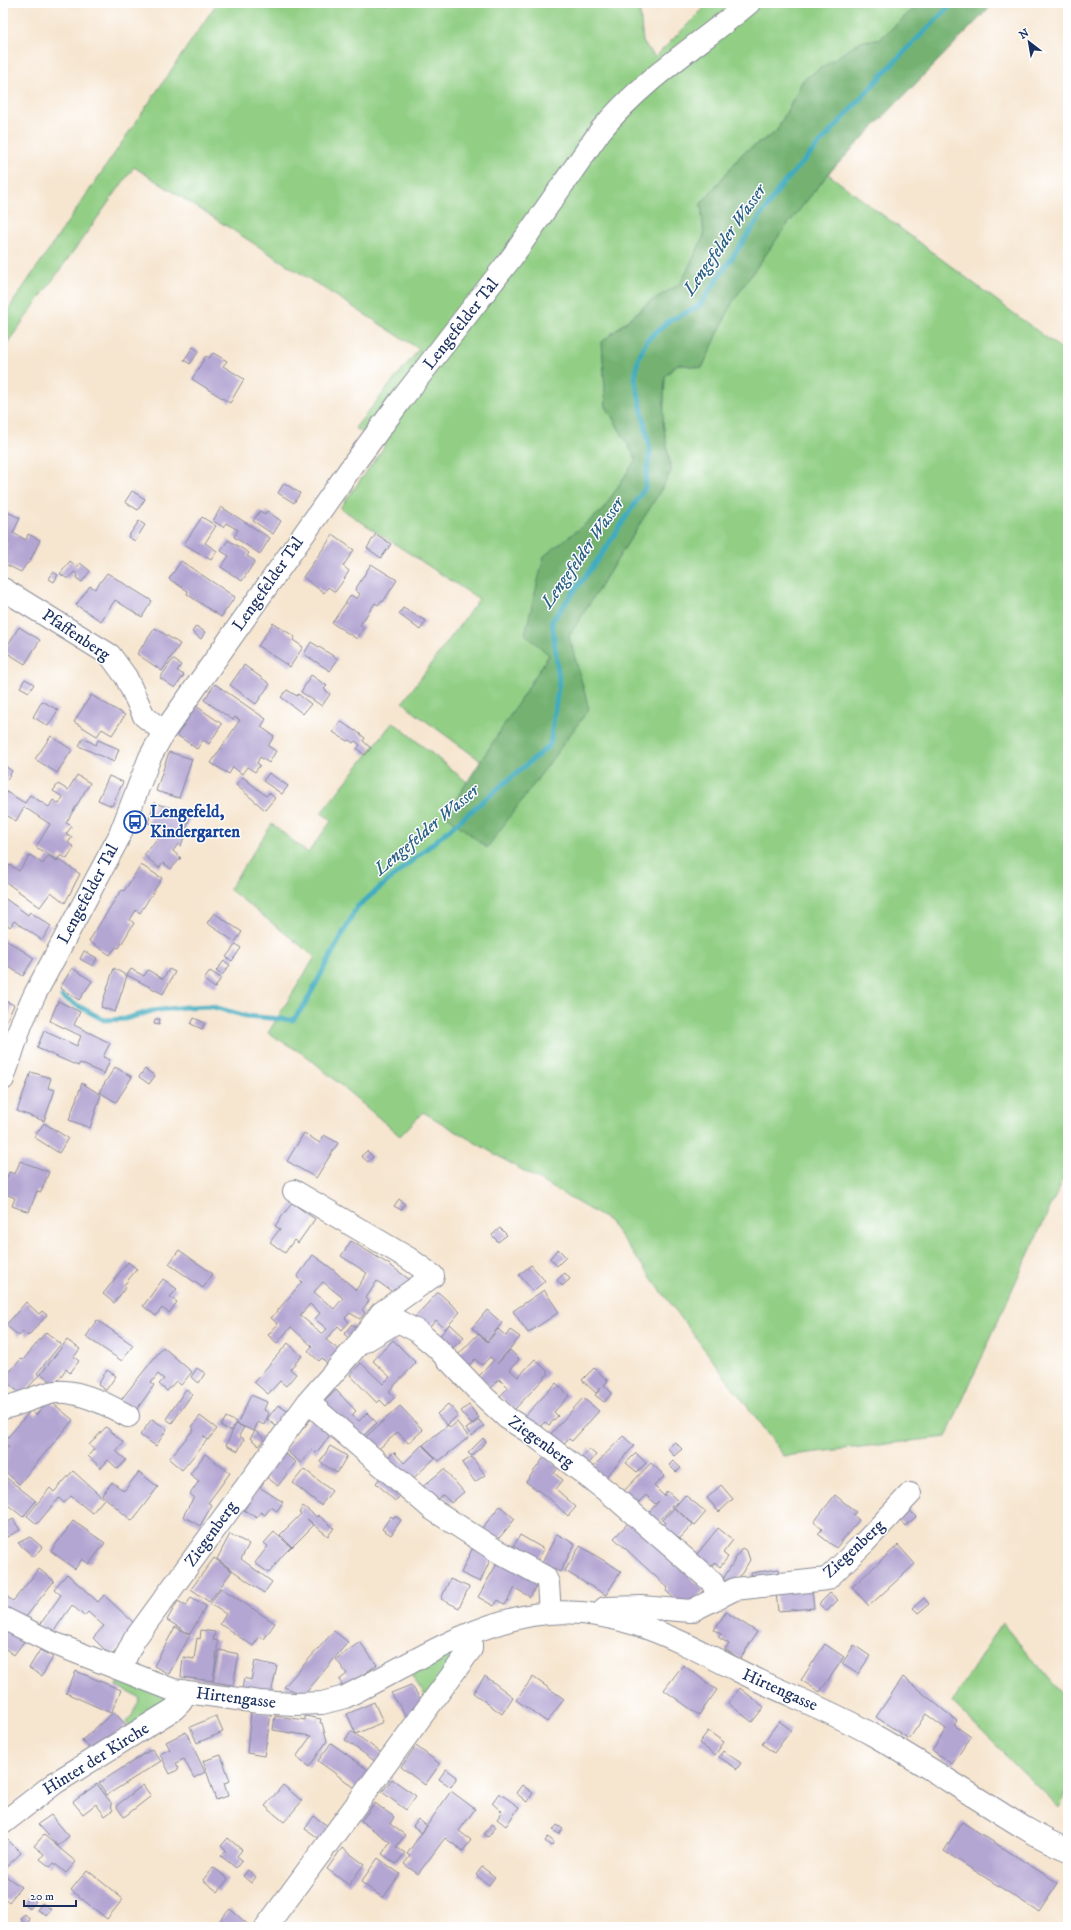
<svg xmlns="http://www.w3.org/2000/svg" width="1071" height="1930" viewBox="0 0 1071 1930" font-family="'IM FELL DW Pica',serif">
<style>
.green{fill:#92cf85;stroke:#567f72}
.forest{fill:#75b272;stroke:#487068}
.lines{fill:none;stroke-linecap:round;stroke-linejoin:round}
.stream{stroke:#41acc0;stroke-width:5}
.building{fill:#b4a6d3;fill-rule:evenodd}
.minor-casing{stroke:#888a96;stroke-width:24}
.minor{stroke:#fff;stroke-width:22}
.labels{text-anchor:middle;dominant-baseline:central;stroke-width:3;stroke-linejoin:round;paint-order:stroke}
.street-label{font-size:17px;fill:#1b2f5e;stroke:#fff}
.transit-label{font-size:17px;font-weight:bold;fill:#164399;stroke:#fff;text-anchor:start}
.water-label{font-size:18px;font-style:italic;fill:#2a6185;stroke:#fff}
</style>
<rect width="100%" height="100%" fill="#fff"/>
<filter id="ink" filterUnits="userSpaceOnUse"><feTurbulence type="fractalNoise" baseFrequency=".025" numOctaves="2"/><feDisplacementMap in="SourceGraphic" scale="8" xChannelSelector="R" yChannelSelector="G"/><feConvolveMatrix kernelMatrix="1 2 1 2 8 2 1 2 1" color-interpolation-filters="sRGB"/></filter>
<filter id="wash" filterUnits="userSpaceOnUse"><feTurbulence type="fractalNoise" baseFrequency=".012" numOctaves="4" result="noise"/><feDisplacementMap in="SourceGraphic" scale="16" xChannelSelector="R" yChannelSelector="G"/><feGaussianBlur stdDeviation="0.9" result="paint"/><feColorMatrix in="noise" values="0 0 0 0 0 0 0 0 0 0 0 0 0 0 0 0 0 1.4 0 .05"/><feComposite in="paint" operator="in"/></filter>
<g filter="url(#wash)">
<rect width="100%" height="100%" fill="#f6e5cf"/>
<path class="green" d="M217 3H639L643 42 655 57 709 3H920L879 40 861 41 803 80 776 132 743 153 701 204 704 236 681 283 648 303 602 342 606 406 636 459 602 511 544 557 549 655 481 761 415 713 403 702 479 599 340 508 385 446 355 428 419 349 134 167 3 349V317Z
M828 174 1068 354V1169L1016 1281 946 1437 784 1456 609 1221 423 1112 400 1136 308 1057 268 1033 315 957 229 889 272 824 308 853 332 820 321 813 393 722 467 782 446 815 589 709 569 636 658 495 671 471 663 423 665 376 678 364 702 368 733 301 781 233Z
M1002 1623 1068 1701V1790L1059 1807 952 1702Z
M457 1650 427 1698 409 1672Z
M120 1678 171 1699 130 1729 126 1722 133 1714 140 1698 116 1686Z"/>
<path class="forest" d="M920 3H994L828 174 781 233 733 301 702 368 678 364 665 376 663 423 671 471 658 495 569 636 589 709 487 848 446 815 549 655 525 634 544 556 602 511 636 459 606 406 602 342 649 303 681 283 704 236 701 204 743 153 776 132 803 80 861 41 879 40Z"/>
<g class="lines">
<path class="stream" d="M62 997 104 1020 125 1019 152 1011 185 1007 210 1006 246 1016 293 1020 305 1004 357 907 550 745 559 681 552 621 604 551 645 488 650 449 635 379 638 359 647 340 669 321 699 306 781 186 894 62 953 3"/>
</g>
<g id="blocks">
<path class="building" d="M193 347 199 351 190 364 184 360Z
M213 353 227 361 223 366 244 379 230 403 192 379 206 356 209 358Z
M284 483 300 493 294 503 278 493Z
M132 491 145 499 138 510 125 502Z
M221 507 270 538 260 554 234 537 238 530 226 523 223 527 213 521Z
M3 510 20 518 13 533 26 540 28 534 40 540 29 563H27L21 572 3 563V552L7 544 3 542Z
M260 511 265 514 267 511 281 521 273 534 253 521Z
M202 517 216 526 205 543 217 551 211 560 184 544Z
M139 521 145 525 135 541 128 537Z
M376 534 391 544 381 558 367 548Z
M333 535 354 550 343 566 349 571 343 581 335 592 328 587 324 593 303 577Z
M228 540 249 553 247 556 255 561 242 581 221 567 229 556 221 551Z
M70 561 77 567 80 563 90 571 82 582 76 578 78 575 74 572 68 579 60 574Z
M181 561 235 597 221 617 187 594 188 591 169 579Z
M371 564 397 580 383 602 381 601 378 605 375 603 360 625 364 627 357 639 332 623 351 595 357 599 360 594 355 590Z
M53 572 58 575 54 582 49 579Z
M107 573 152 601 142 617 115 600 101 621 76 605 90 586 95 589Z
M3 603 7 605 3 613Z
M403 608 426 621 420 630 399 614Z
M273 623 295 637 293 640 303 647 290 667 258 646Z
M196 626 205 632 201 639 192 632Z
M19 627 40 640 25 664 4 651Z
M155 628 180 644 162 671 137 654Z
M311 642 338 659 330 671 304 654Z
M173 659 181 665 177 671 184 675 175 688 160 678Z
M244 665 270 684 256 704 230 685Z
M311 675 327 686 324 689 330 694 322 706 301 692Z
M25 679 34 684 29 692 20 687Z
M215 684 266 719 261 727 274 736 268 746 276 751 269 763 260 757 257 763 260 765 255 772 247 767 242 774 233 767 229 774 211 763 240 720 235 717 233 720 204 700Z
M287 690 297 696 298 694 311 704 303 714 281 697Z
M91 695 125 715 112 735 102 729 97 736 74 722Z
M42 701 58 710 48 726 33 717Z
M196 706 222 724 209 744 203 740 197 749 177 735Z
M340 721 355 731V730L365 738 363 741 371 748 365 755 357 749 360 745 355 741 353 743 349 740 347 741 333 732Z
M51 736 72 750 57 773 35 759Z
M83 738 96 745 98 740 119 749 114 762 79 746Z
M169 752 192 759 179 798 156 791Z
M5 766 12 771 7 780 3 777Z
M269 773 288 786 282 794 263 781Z
M77 775 90 783 66 823 72 826 66 834 72 837 68 843 74 847 67 859 61 855 57 860 36 847 50 824 24 807 16 821 3 813V790L25 803 30 795 49 807 53 800 59 804 63 797 53 791 58 784 68 790Z
M109 776 123 782 112 806 98 800Z
M243 777 266 796 269 793 275 798 265 810 236 785Z
M154 803 191 814 181 846 178 844 173 851 181 858 171 869 163 863 159 868 144 855 163 833 165 828 148 823Z
M30 855 43 864 48 856 57 861 58 859 80 874 65 903 51 892 40 907 3 880V874L10 865 19 871Z
M141 865 162 878 140 913 136 910 130 920 134 923 119 948 116 947 110 955 89 941 116 898 122 890 124 891Z
M3 897 28 915 30 912 51 926 42 940 14 921 10 927 3 922Z
M214 913 242 932 235 942 207 923Z
M3 938 34 958 23 976 3 963Z
M236 944 241 948 232 961 226 957Z
M84 951 97 958 93 966 80 959Z
M224 961 230 965 222 975 216 971Z
M72 968 92 981 79 1000 60 988Z
M114 968 127 976 115 1012 101 1007Z
M131 969 144 976 148 970 163 979 169 969 175 972 163 994 127 975Z
M210 971 221 978 215 988 204 980Z
M3 1000 14 1005 6 1022 3 1020Z
M58 1001 80 1012 74 1025 110 1043 103 1057 110 1060 104 1074 80 1063 78 1066 37 1048 44 1031 77 1046 81 1036 50 1021Z
M194 1018 205 1023 202 1029 191 1024Z
M155 1019H160L159 1025 154 1024Z
M115 1067 132 1077 116 1102 99 1092Z
M145 1069 155 1076 149 1084 139 1077Z
M31 1072 51 1078 48 1088 55 1090 44 1121 17 1111Z
M82 1083 101 1095 90 1128 69 1120Z
M44 1123 68 1138 59 1153 34 1137Z
M304 1133 320 1143 324 1135 338 1143 316 1178 287 1161Z
M367 1151 373 1157 368 1162 361 1156Z
M20 1161 49 1172 41 1192 37 1191 29 1212 12 1206 15 1198 3 1193V1188L9 1172 15 1174Z
M399 1199 405 1204 401 1210 394 1206Z
M292 1203 315 1219 298 1243 294 1240 285 1253 270 1242 280 1229 275 1226Z
M500 1228 507 1235 498 1242 492 1235Z
M351 1241 390 1265 410 1280 398 1296 377 1281 366 1298 369 1301 362 1310 365 1313 360 1319 350 1313 345 1318 349 1322 342 1330 338 1326 326 1340 339 1350 327 1363 322 1358 319 1361 308 1351 312 1346 291 1327 277 1343 268 1335 278 1324 271 1318 302 1282 297 1277 313 1255 331 1268 356 1290 367 1273 341 1256ZM323 1282 343 1298 334 1309 314 1292ZM310 1304 320 1313 315 1319 327 1329 322 1334 300 1315Z
M558 1249 566 1257 557 1266 550 1258Z
M179 1250 213 1274 203 1288 169 1264Z
M128 1262 137 1269 124 1285 126 1287 114 1303 103 1294Z
M531 1265 545 1281 533 1291 519 1275Z
M565 1273 570 1279 562 1286 557 1280Z
M163 1279 177 1289 170 1297 177 1302 169 1313 162 1308 156 1316 143 1306Z
M544 1290 559 1312 528 1333 513 1311Z
M438 1292 460 1312 445 1329 436 1320 427 1330 414 1318Z
M26 1302 39 1314 42 1311 47 1315 28 1336 23 1331 19 1336 6 1325Z
M487 1310 502 1323 487 1341 472 1328Z
M97 1320 133 1345 122 1361 86 1337Z
M352 1324 358 1329 350 1339 344 1334Z
M450 1324 464 1337 450 1351 437 1339Z
M498 1329 506 1336 510 1330 520 1337 497 1364 510 1350 519 1359 510 1370 518 1377 535 1359 549 1373 514 1410 500 1396 508 1388 499 1379 491 1388 479 1376 494 1360 490 1357 482 1365 475 1359 468 1367 457 1356 478 1334 488 1342Z
M46 1332 61 1344 37 1373 39 1375 22 1395 3 1379 21 1359 23 1360Z
M67 1340 80 1349 74 1357 79 1361 70 1373 66 1369 55 1384 41 1374Z
M393 1340 416 1363 389 1391 395 1397 386 1406 380 1400 377 1403 350 1375 361 1363 383 1384 390 1377 373 1361Z
M288 1343 302 1356 290 1369 296 1374 286 1386 280 1381 268 1394 254 1382Z
M163 1347 192 1372 181 1385 176 1381 167 1391 159 1384 164 1379 158 1374 151 1383 154 1385 135 1412 120 1401Z
M197 1368 205 1373 199 1383 191 1377Z
M594 1368 608 1381 604 1385 612 1393 604 1402 595 1395 602 1387 596 1393 582 1380Z
M107 1370 116 1376 106 1390 98 1385Z
M556 1383 569 1396 554 1412 558 1416 549 1425 545 1422 537 1429 524 1417Z
M186 1389 192 1394 172 1423 166 1419Z
M336 1390 356 1411 352 1415 359 1421 367 1413 377 1423 359 1440 322 1404Z
M251 1395 267 1402 264 1410 269 1413 264 1425 258 1422 254 1431 237 1424Z
M583 1398 599 1411 572 1441 569 1439 560 1448 548 1437Z
M49 1400 73 1420 19 1484 3 1470V1454L9 1447 3 1443 31 1410 36 1415Z
M448 1404 458 1415 447 1425 437 1414Z
M278 1405 289 1412 277 1427 267 1419Z
M469 1405 479 1418 471 1424 461 1411Z
M400 1406 423 1430 408 1443 398 1432 373 1454 361 1441Z
M200 1416 217 1429 208 1440 203 1435 207 1440 182 1470 169 1459 194 1429 192 1427Z
M226 1417 236 1422 231 1431 221 1426Z
M152 1419 167 1429 156 1446 140 1435Z
M311 1419 331 1434 316 1453 312 1449 301 1463 285 1450Z
M479 1420 484 1426 472 1436 466 1429Z
M457 1422 469 1437 439 1461 423 1445 448 1425 450 1428Z
M236 1424 244 1427 239 1436 244 1439 238 1451 226 1445Z
M106 1427 124 1443 116 1451 126 1460 118 1469 108 1460 101 1468 88 1456 94 1449 89 1445Z
M255 1431 265 1439 259 1446 250 1438Z
M623 1436 634 1446 603 1480 591 1469Z
M483 1438 486 1442 472 1456 468 1453Z
M675 1442 682 1449 674 1456 668 1448Z
M422 1445 435 1458 405 1486 383 1462 394 1452 404 1463Z
M330 1446 347 1456 337 1473 320 1462Z
M589 1449 596 1455 587 1466 580 1460Z
M282 1452 296 1462 278 1486 264 1475Z
M636 1453 646 1463 637 1472 626 1463Z
M205 1454 230 1473 208 1503 212 1505 200 1526 183 1516 194 1497 190 1494 199 1481 190 1474Z
M545 1456 559 1467 554 1473 563 1480 556 1489 576 1507 568 1516 550 1499 526 1482Z
M472 1457 485 1475 475 1482 462 1463Z
M673 1461 681 1468 676 1472 669 1465Z
M651 1463 665 1476 654 1486 664 1496 667 1491 678 1501 673 1506 671 1505 672 1507 654 1527 644 1518 659 1501 655 1504 646 1495 633 1508 620 1495Z
M304 1469 332 1491 321 1505 293 1483Z
M444 1469 464 1492 451 1503 443 1495 433 1503 421 1488Z
M73 1471 104 1499 92 1513 71 1496 64 1503 59 1498 37 1524 27 1516 50 1488 54 1492Z
M139 1472 158 1487 132 1521 102 1495 112 1482 124 1491Z
M3 1475 36 1501 23 1517 3 1501Z
M382 1476 402 1494 395 1501 376 1483Z
M721 1485 733 1499 719 1512 707 1498Z
M259 1487 283 1502 277 1511 271 1507 265 1515 260 1512 257 1518 244 1510Z
M685 1495 706 1512 695 1525 674 1508Z
M835 1495 856 1512 853 1515 859 1520 836 1548 818 1534 822 1529 814 1522Z
M905 1505 916 1517 905 1526 895 1515Z
M303 1506 317 1517 318 1515 334 1528 328 1536 307 1519 314 1525 292 1547 280 1535 301 1514 299 1513Z
M500 1506 515 1519 495 1543 478 1533Z
M674 1508 693 1524 675 1544 659 1531 666 1523 663 1520Z
M391 1516 393 1518 395 1516 401 1520 391 1535 382 1529Z
M13 1519 20 1530 7 1537 3 1531V1525Z
M631 1520 704 1590 687 1607 678 1602 666 1591 668 1588 614 1538Z
M73 1521 105 1543 89 1564 82 1559 75 1569 51 1551Z
M718 1528 733 1540 723 1553 728 1557 720 1567 715 1562 708 1571 693 1559Z
M274 1532 291 1547 282 1556 269 1573 255 1563 268 1546 264 1543Z
M230 1534 249 1544 241 1559 272 1582 264 1593 217 1559Z
M557 1534 575 1544 560 1572 542 1563Z
M520 1535 544 1549 535 1565 511 1551Z
M30 1537 42 1547 34 1557 18 1543Z
M898 1545 915 1564 869 1606 852 1587Z
M580 1546 621 1571 606 1595 565 1571Z
M742 1548 747 1551 750 1560 734 1586 723 1579Z
M472 1549 491 1558 480 1582 461 1573Z
M214 1558 232 1571 209 1602 191 1589Z
M499 1560 540 1580 530 1597 515 1588 505 1605 498 1600 494 1606 478 1597Z
M39 1569 54 1581 22 1622 3 1610V1594L13 1601Z
M779 1569 781 1581 753 1584 751 1573Z
M67 1574 98 1602 104 1595 136 1625 133 1633 111 1656 93 1638 104 1626 88 1612 84 1616 72 1605 51 1635 39 1626 61 1595 54 1589Z
M450 1579 469 1587 459 1608 441 1599Z
M221 1588 275 1623 264 1639 260 1636 253 1646 220 1624 226 1614 210 1604Z
M812 1590 814 1608 778 1611 776 1593Z
M830 1593 838 1600 827 1611 819 1604Z
M191 1597 206 1606 190 1634 167 1620 178 1601 186 1606Z
M924 1598 929 1604 918 1613 913 1608Z
M726 1612 757 1632 740 1659 725 1649 729 1644 718 1637 721 1634 714 1630Z
M3 1624 25 1640 14 1655 3 1647Z
M175 1627 190 1635 169 1674 154 1666Z
M201 1630 215 1632 213 1640 218 1641 213 1681 181 1677 183 1657 194 1659 197 1638 200 1639Z
M334 1631 348 1642 304 1695 284 1687Z
M360 1642 377 1665 344 1687 339 1680 347 1674 336 1659Z
M825 1644 844 1657 820 1692 801 1680Z
M854 1645 870 1656 858 1674 842 1664Z
M40 1650 53 1657 42 1676 29 1668Z
M219 1650 239 1654 233 1685 213 1682Z
M255 1661 277 1666 271 1694 242 1689 244 1678 251 1680Z
M683 1665 717 1690 699 1715 664 1690Z
M76 1671 121 1690 111 1713 66 1693Z
M485 1676 513 1697 502 1714 473 1693Z
M533 1677 564 1699 547 1722 516 1700Z
M903 1677 957 1721 954 1725 971 1737 952 1764 932 1750 946 1729 926 1714 909 1739 876 1717Z
M411 1685 423 1702 409 1720 391 1693Z
M740 1688 764 1707 752 1722 728 1703Z
M374 1702 383 1722 356 1734 347 1714Z
M251 1711 271 1714 264 1756 247 1753Z
M114 1712 126 1725 94 1753 82 1740Z
M216 1716 223 1732 197 1743 190 1727Z
M275 1716 305 1720V1716L321 1719 320 1723H322L327 1741 309 1767 296 1757 311 1736 273 1730Z
M779 1721 791 1730 774 1753 762 1744Z
M351 1731 383 1754 376 1762 345 1740Z
M708 1731 724 1742 715 1755 699 1743Z
M186 1732 205 1772 194 1778 184 1759 176 1763 179 1769 170 1774 160 1754 170 1749 166 1742Z
M331 1743 371 1772 358 1790 318 1761Z
M416 1746 440 1764 425 1785 401 1767Z
M152 1749 161 1761 107 1795 99 1783Z
M723 1751 741 1763 737 1769 719 1757Z
M221 1755 230 1781 224 1783 228 1796 216 1800 203 1761Z
M446 1769 457 1777 451 1787 439 1779Z
M392 1779 416 1796 406 1810 382 1792Z
M97 1784 112 1804 110 1805 113 1810 105 1816 96 1804 83 1814 73 1802Z
M143 1785 151 1796 124 1817 116 1806Z
M283 1785 302 1801 284 1822 265 1806Z
M522 1785 533 1793 527 1802 516 1793Z
M451 1791 475 1809 459 1831 471 1840 463 1851 445 1838 418 1874 404 1864 410 1856 407 1854Z
M499 1793 519 1807 506 1826 497 1819 502 1812 492 1803Z
M375 1803 394 1817 390 1824 405 1835 396 1847 405 1853 396 1864 382 1854 390 1842 361 1821Z
M51 1815 69 1836 58 1846 38 1824Z
M314 1816 329 1827 320 1840 305 1829Z
M418 1819 427 1826 422 1833 413 1826Z
M962 1822 1058 1883 1039 1912 944 1851Z
M492 1824 496 1827 488 1837 484 1834Z
M557 1825 563 1829 559 1834 553 1830Z
M44 1835 76 1862 66 1873 54 1863 50 1867 40 1859 44 1854 34 1846Z
M548 1837 554 1842 551 1846 545 1841Z
M228 1838 242 1850 237 1856 242 1860 236 1868 221 1856 226 1851 221 1846Z
M8 1840 21 1853 3 1870V1845Z
M342 1848 364 1864 349 1885 327 1869Z
M378 1858 400 1874 383 1898 361 1882Z
M213 1867 228 1879 218 1892 203 1880Z
M482 1867 495 1877 489 1885 476 1875Z
M87 1870 123 1899 107 1919 71 1890Z
M248 1870 256 1877 251 1883 243 1876Z
M3 1874 21 1887 9 1902 3 1897Z
M29 1897 36 1901 30 1909 24 1904Z
M42 1903 51 1909 46 1915 37 1910Z
M230 1909 251 1927H214Z
M25 1914 30 1920 25 1925 20 1918Z"/>
</g>
</g>
<g filter="url(#ink)">
<use href="#blocks" fill-opacity="0" stroke="#888a96" stroke-width="1"/>
<g class="lines">
<g class="minor-casing">
<path id="minor" d="M3 589 110 655 126 677 144 716 164 732
M3 1079 22 1022 35 994 119 837 150 757 164 732 350 469 401 400 512 257 601 130C643 79 700 44 749 3
M365 1341 398 1321 417 1331 435 1346 481 1394 507 1418 531 1433 613 1496 712 1582 719 1598
M308 1402 432 1509 497 1551 545 1577 548 1583 550 1613
M3 1408C19 1405 34 1397 50 1393 73 1387 109 1405 128 1416
M605 1608 641 1607 691 1611 735 1589 827 1579 865 1542 910 1494
M3 1618 53 1643 173 1690 259 1702 294 1704 322 1703 345 1697C406 1667 464 1627 532 1615 607 1602 673 1637 737 1670 782 1693 830 1710 875 1736 914 1758 952 1783 991 1807 1016 1823 1041 1839 1068 1850
M120 1669 134 1640 308 1402 356 1347 381 1313 433 1276 408 1258 294 1191
M3 1823 55 1783 174 1709 181 1702 183 1691
M266 1927 471 1649V1643L468 1635"/>
</g>
<use href="#minor" class="minor"/>
</g>
</g>
<defs>
<g id="bus-ring" transform="scale(1.15)"><circle r="9.5" fill="#fff" stroke="#1a4fb4" stroke-width="1.5"/><path d="M-5-6H5V4H4V6H2V4H-2V6H-4V4H-5ZM-3.5-4V0h7V-4ZM-3.5 1.2v1.5H-2V1.2ZM2 1.2v1.5H3.5V1.2Z" fill="#1a4fb4"/></g>
</defs>
<g fill-rule="evenodd">
<use href="#bus-ring" x="135" y="822"/>
</g>
<g class="labels">
<g class="street-label">
<text transform="translate(461 324) rotate(-52)">Lengefelder Tal</text>
<text transform="translate(268 584) rotate(-55)">Lengefelder Tal</text>
<text transform="translate(76 635) rotate(34)">Pfaffenberg</text>
<text transform="translate(88 894) rotate(-62)">Lengefelder Tal</text>
<text transform="translate(541 1442) rotate(36)">Ziegenberg</text>
<text transform="translate(211 1534) rotate(-54)">Ziegenberg</text>
<text transform="translate(854 1549) rotate(-43)">Ziegenberg</text>
<text transform="translate(780 1690) rotate(24)">Hirtengasse</text>
<text transform="translate(236 1698) rotate(7)">Hirtengasse</text>
<text transform="translate(96 1759) rotate(-32)">Hinter der Kirche</text>
</g>
<g class="transit-label">
<text x="150" y="812">Lengefeld,<tspan x="150" dy="20">Kindergarten</tspan></text>
</g>
<g class="water-label">
<text transform="translate(725 240) rotate(-55)">Lengefelder Wasser</text>
<text transform="translate(583 553) rotate(-55)">Lengefelder Wasser</text>
<text transform="translate(427 830) rotate(-40)">Lengefelder Wasser</text>
</g>
</g>
<rect width="1071" height="1930" fill="none" stroke="#fff" stroke-width="16"/>
<g transform="translate(1029 42) rotate(329)" stroke="#ffffff" stroke-width="3" paint-order="stroke">
<path d="M0-3L7 15L0 10L-7 15Z" fill="#1b2f5e"/>
<text y="-6" font-size="11" font-weight="bold" text-anchor="middle" fill="#1b2f5e">N</text>
</g>
<path d="M24 1900v6h52v-6" fill="none" stroke="#1b2f5e" stroke-width="2"/>
<text x="30" y="1900" font-size="12" fill="#1b2f5e" stroke="#ffffff" stroke-width="3" paint-order="stroke">20 m</text>
</svg>
